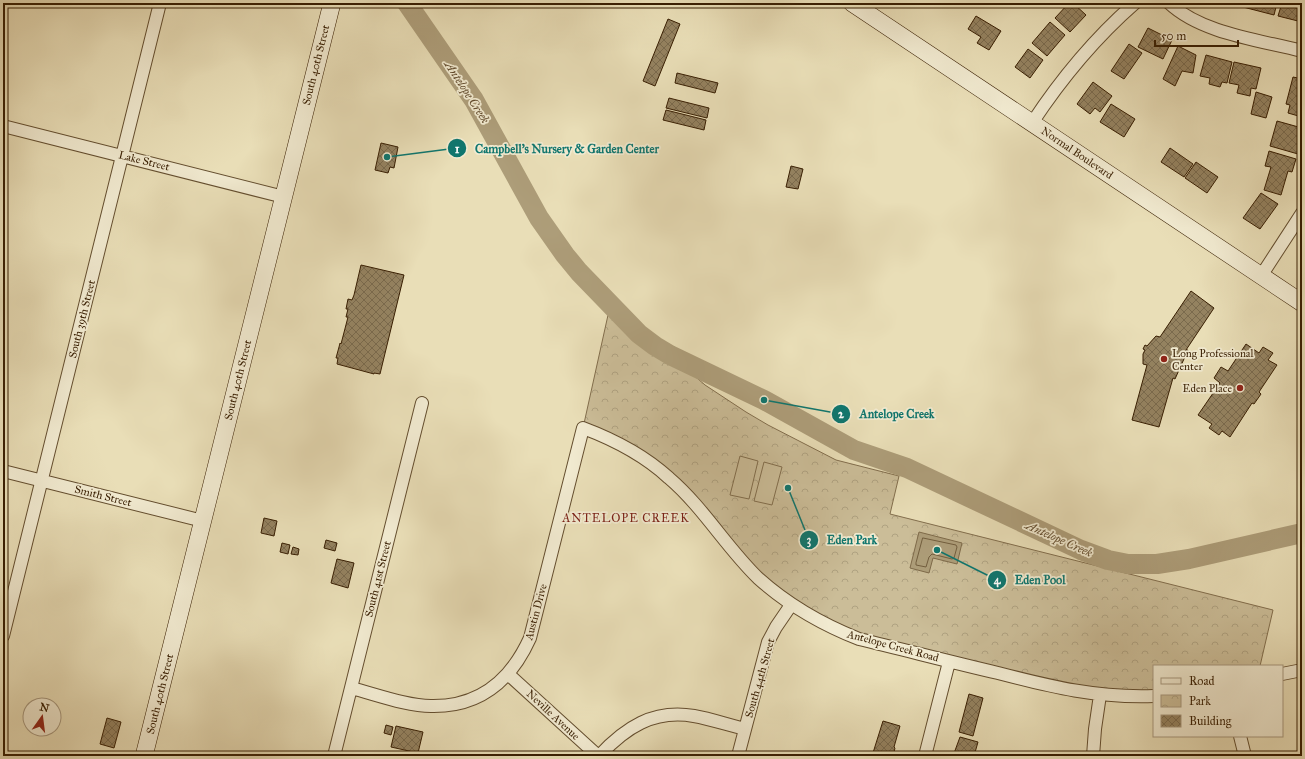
<svg xmlns="http://www.w3.org/2000/svg" width="1305" height="759" viewBox="0 0 1305 759" font-family="'IM FELL Great Primer',serif">
<style>
.park{fill:url(#park-crowns);stroke:#826e4d}
.garden{fill:#cbbd98;stroke:#826e4d}
.water{fill:#ad9d79;stroke:#7e6a49}
.lines{fill:none;stroke-linecap:round;stroke-linejoin:round}
.shore{stroke:#725e3e;stroke-width:1}
.river{stroke:#ad9d79;stroke-width:20}
.building{fill:url(#building-cross-hatch);stroke:#381e02}
.minor-casing{stroke:#644e2f;stroke-width:14}
.secondary-casing{stroke:#381e02;stroke-width:18}
.minor{stroke:#f1ead0;stroke-width:12}
.secondary{stroke:#f1ead0;stroke-width:17}
.poi-dot{fill:#8f2418;stroke:#f1ead0;stroke-width:1.5}
.labels{text-anchor:middle;dominant-baseline:central;stroke-width:3.5;stroke-linejoin:round;paint-order:stroke}
.street-label{font-size:11px;fill:#381e02;stroke:#f1ead0}
.poi-label{font-size:11px;fill:#381e02;stroke:#f1ead0;text-anchor:start}
.water-label{font-size:12px;font-style:italic;fill:#614a2c;stroke:#f1ead0}
.neighbourhood-label{font-size:12px;letter-spacing:1px;fill:#7a1f14;stroke:#f1ead0}
.leader{fill:none;stroke:#0f766e;stroke-width:1.5}
.callout-dot{fill:#0f766e;stroke:#f1ead0;stroke-width:1.5}
.mark-label{font-size:12px;text-anchor:middle;font-weight:bold;fill:#fff}
.callout-label{font-size:12px;text-anchor:middle;font-weight:bold;fill:#0f766e;stroke:#f1ead0;stroke-width:3.5;stroke-linejoin:round;paint-order:stroke}
</style>
<defs>
<pattern id="park-crowns" width="20" height="18" patternUnits="userSpaceOnUse"><rect width="20" height="18" fill="#cbbd98"/><path d="M2 6a3 3 0 1 1 6 0M12 15a3 3 0 1 1 6 0" fill="none" stroke="#afa281"/></pattern>
<pattern id="building-cross-hatch" width="8" height="8" patternUnits="userSpaceOnUse"><rect width="8" height="8" fill="#948260"/><path d="M0 0l8 8M0 8l8-8" fill="none" stroke="#7a6a4d"/></pattern>
</defs>
<rect width="100%" height="100%" fill="#e9deb7"/>
<filter id="stains"><feTurbulence type="fractalNoise" baseFrequency=".005" numOctaves="4"/><feColorMatrix values="0 0 0 0 .2 0 0 0 0 .09 0 0 0 0 .02 0 0 0 .5 -.17"/></filter>
<radialGradient id="worn" r=".72"><stop offset=".6" stop-color="#630" stop-opacity="0"/><stop offset="1" stop-color="#630" stop-opacity=".3"/></radialGradient>
<path class="park" d="M612 297 652 339 705 385 746 412 768 425 836 460 899 476 890 514 1273 610 1260 666H1154V696L1100 695 859 639 791 605 670 478 583 428Z"/>
<path class="garden" d="M740 456 758 461 749 499 730 495Z
M764 462 782 467 772 505 754 501Z"/>
<path class="water" d="M919 532 962 543 957 564 933 558 929 573 910 568Z"/>
<g class="lines">
<path class="shore" d="M923 538 956 545 957 547 954 558 952 559 932 554 929 557 926 567 916 565V563Z"/>
<path class="river" d="M407 3 474 100 539 218 565 255 579 272 639 334 655 346 670 355 764 400 854 450 907 468 1081 550 1108 560 1128 564H1157L1189 559 1302 533"/>
</g>
<path class="building" d="M1069 3H1073L1086 15 1070 32 1055 18Z
M1244 3H1277L1274 15 1243 7Z
M1282 3H1302V22L1278 16Z
M976 16 1001 31 989 50 977 43 981 37 968 29Z
M668 19 680 24 655 86 643 81Z
M1050 22 1065 35 1047 56 1032 43Z
M1148 28 1172 40 1163 59 1138 47Z
M1129 44 1142 53 1124 79 1111 71Z
M1178 46 1196 55 1193 73 1182 71 1175 86 1163 79Z
M1028 49 1043 60 1030 78 1015 67Z
M1206 55 1232 62 1227 83 1222 82 1220 87 1209 84 1210 78 1200 76Z
M1234 62 1261 68 1256 89 1251 88 1250 96 1237 93 1239 85 1229 83Z
M677 73 718 83 715 93 675 83Z
M1293 77 1302 79V117L1288 113 1290 105 1286 104Z
M1093 82 1112 96 1100 112 1095 108 1090 114 1077 104Z
M1256 92 1272 97 1266 118 1251 114Z
M669 98 709 108 707 118 666 108Z
M1111 104 1135 119 1124 137 1100 122Z
M666 110 706 120 704 130 663 120Z
M1277 121 1302 128V139L1298 154 1270 146Z
M381 143 398 147 394 168 390 167 388 173 375 170Z
M1170 148 1193 164 1184 177 1161 162Z
M1269 151 1296 159 1292 172 1288 171 1281 195 1264 190 1271 167 1265 166Z
M1196 162 1218 177 1207 193 1185 178Z
M791 166 803 169 798 189 786 187Z
M1261 193 1278 204 1260 229 1243 218Z
M361 265 404 275 380 374 374 373V374L337 364 338 358H336L339 347 340 343 341 344 348 317H346L348 309H346L348 299 352 300 354 295Z
M1191 291 1214 308 1186 350H1188L1175 379 1173 378 1159 427 1132 420 1147 365 1143 364V354L1145 350 1143 349 1145 345 1147 346 1156 336 1160 337Z
M1246 344 1259 353 1263 347 1273 353 1268 360 1277 365 1259 392 1261 394 1254 404 1252 403 1230 437 1222 431 1219 435 1209 428 1212 424 1198 415 1220 383 1214 378 1221 367 1228 371Z
M264 518 277 521 274 536 261 533Z
M326 540 337 543 335 551 324 548Z
M282 543 290 545 288 554 280 552Z
M293 547 299 549 298 555 291 554Z
M337 559 354 563 348 588 331 583Z
M969 694 983 698 973 736 959 732Z
M107 718 121 722 114 748 100 744Z
M883 721 900 726 894 747 895 748 893 756H872Z
M386 725 393 727 391 735 384 733Z
M396 726 423 732 418 753 391 747Z
M960 737 978 742 974 756H953Z"/>
<g class="lines">
<g class="minor-casing">
<path id="minor" d="M1169 3C1202 34 1260 40 1302 51
M1032 123C1061 79 1095 38 1135 3
M3 126 284 197
M1261 276 1302 213
M3 471 203 521
M3 636 160 3
M508 674 598 756
M1282 674 1302 670
M351 688C375 694 407 706 431 706 480 707 511 680 530 638L583 428C615 440 644 455 669 478 703 507 726 547 758 578 788 605 821 624 859 639 905 650 951 662 998 673 1052 687 1097 698 1154 696
M1240 736 1245 756
M334 756 422 403
M599 756C625 728 653 709 694 716 711 719 728 725 745 729
M738 756 768 642 776 627 791 605
M925 756 949 662
M1093 756 1095 729 1100 695"/>
</g>
<g class="secondary-casing">
<path id="secondary" d="M852 3 1302 303
M144 756 332 3"/>
</g>
<use href="#minor" class="minor"/>
<use href="#secondary" class="secondary"/>
</g>
<g class="poi-dot">
<circle cx="1164" cy="359" r="4"/>
<circle cx="1240" cy="388" r="4"/>
</g>
<g class="labels">
<g class="street-label">
<text transform="translate(316 65) rotate(-76)">South 40th Street</text>
<text transform="translate(1077 153) rotate(34)">Normal Boulevard</text>
<text transform="translate(144 161) rotate(14)">Lake Street</text>
<text transform="translate(82 319) rotate(-76)">South 39th Street</text>
<text transform="translate(238 380) rotate(-76)">South 40th Street</text>
<text transform="translate(103 496) rotate(14)">Smith Street</text>
<text transform="translate(378 579) rotate(-76)">South 41st Street</text>
<text transform="translate(536 612) rotate(-75)">Austin Drive</text>
<text transform="translate(893 646) rotate(15)">Antelope Creek Road</text>
<text transform="translate(760 678) rotate(-74)">South 44th Street</text>
<text transform="translate(160 694) rotate(-76)">South 40th Street</text>
<text transform="translate(553 715) rotate(43)">Neville Avenue</text>
</g>
<g class="poi-label">
<text x="1172" y="353">Long Professional<tspan x="1172" dy="13">Center</tspan></text>
<text x="1232" y="388" text-anchor="end">Eden Place</text>
</g>
<g class="water-label">
<text transform="translate(467 92) rotate(57)">Antelope Creek</text>
<text transform="translate(1059 539) rotate(24)">Antelope Creek</text>
</g>
<g class="neighbourhood-label">
<text x="626" y="518">ANTELOPE CREEK</text>
</g>
</g>
<path class="leader" d="M387 157L457 148M764 400L841 414M788 488L809 540M937 550L997 580"/>
<g class="callout-dot">
<circle cx="387" cy="157" r="4"/>
<circle cx="764" cy="400" r="4"/>
<circle cx="788" cy="488" r="4"/>
<circle cx="937" cy="550" r="4"/>
<circle cx="457" cy="148" r="10"/>
<circle cx="841" cy="414" r="10"/>
<circle cx="809" cy="540" r="10"/>
<circle cx="997" cy="580" r="10"/>
</g>
<g class="mark-label">
<text x="457" y="153">1</text>
<text x="841" y="418">2</text>
<text x="809" y="544">3</text>
<text x="997" y="584">4</text>
</g>
<g class="callout-label">
<text x="567" y="153">Campbell's Nursery &amp; Garden Center</text>
<text x="897" y="418">Antelope Creek</text>
<text x="852" y="544">Eden Park</text>
<text x="1040" y="584">Eden Pool</text>
</g>
<rect width="1305" height="759" fill="none" stroke="#e9deb7" stroke-width="16"/>
<rect x="4" y="4" width="1297" height="751" fill="none" stroke="#381e02" stroke-width="2"/>
<rect x="8" y="8" width="1289" height="743" fill="none" stroke="#381e02"/>
<rect x="1153" y="665" width="130" height="72" fill="#f1ead0" stroke="#a7987e"/>
<rect x="1161" y="678" width="20" height="6" fill="#f1ead0" stroke="#a7987e"/>
<text x="1189" y="685" font-size="12" fill="#381e02">Road</text>
<rect x="1161" y="695" width="20" height="12" fill="url(#park-crowns)" stroke="#a7987e"/>
<text x="1189" y="705" font-size="12" fill="#381e02">Park</text>
<rect x="1161" y="715" width="20" height="12" fill="url(#building-cross-hatch)" stroke="#a7987e"/>
<text x="1189" y="725" font-size="12" fill="#381e02">Building</text>
<g transform="translate(42 717) rotate(14)"><circle r="19" fill="#f1ead0" stroke="#a7987e"/>
<path d="M0-3L7 15L0 10L-7 15Z" fill="#8f2418"/>
<text y="-6" font-size="11" font-weight="bold" text-anchor="middle" fill="#381e02">N</text>
</g>
<path d="M1155 40v6h83v-6" fill="none" stroke="#381e02" stroke-width="2"/>
<text x="1161" y="40" font-size="12" fill="#381e02" stroke="#f1ead0" stroke-width="3" paint-order="stroke">50 m</text>
<rect width="100%" height="100%" filter="url(#stains)"/>
<rect width="100%" height="100%" fill="url(#worn)"/>
</svg>
